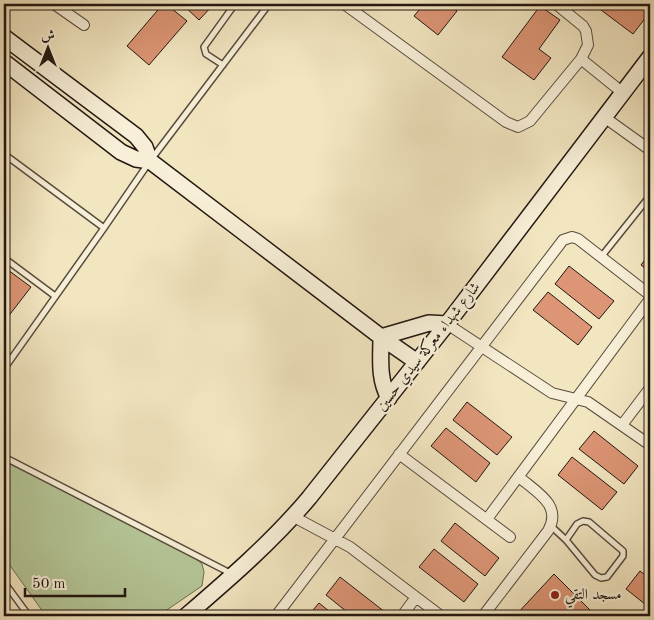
<svg xmlns="http://www.w3.org/2000/svg" width="654" height="620" viewBox="0 0 654 620" font-family="'Old Standard TT',Amiri,serif">
<style>
.green{fill:#b5c697;stroke:#6c6e54}
.building{fill:#dc9575;stroke:#231711}
.lines{fill:none;stroke-linecap:round;stroke-linejoin:round}
.service-casing{stroke:#574b3d;stroke-width:8}
.minor-casing{stroke:#574b3d;stroke-width:12}
.secondary-casing{stroke:#231711;stroke-width:18}
.service{stroke:#f7efd7;stroke-width:5}
.minor{stroke:#f7efd7;stroke-width:10}
.secondary{stroke:#f7efd7;stroke-width:15}
.poi-dot{fill:#8f2418;stroke:#f7efd7;stroke-width:2}
.labels{text-anchor:middle;dominant-baseline:central;stroke-width:4.5;stroke-linejoin:round;paint-order:stroke}
.street-label{font-size:15px;fill:#231711;stroke:#f7efd7}
.poi-label{font-size:15px;fill:#231711;stroke:#f7efd7;text-anchor:start}
</style>
<rect width="100%" height="100%" fill="#f2e6c1"/>
<filter id="stains"><feTurbulence type="fractalNoise" baseFrequency=".004" numOctaves="4"/><feColorMatrix values="0 0 0 0 .2 0 0 0 0 .09 0 0 0 0 .02 0 0 0 .5 -.17"/></filter>
<radialGradient id="worn" r=".72"><stop offset=".6" stop-color="#630" stop-opacity="0"/><stop offset="1" stop-color="#630" stop-opacity=".3"/></radialGradient>
<path class="green" d="M4 461 193 556 202 564 204 572 202 586 158 616H46L4 557Z"/>
<path class="building" d="M163 4H166L187 21 149 65 127 46Z
M182 4H214L199 20Z
M424 4H448L457 11 438 35 414 16Z
M593 4H650V12L633 34Z
M540 6 560 20 539 49 551 58 534 80 502 57Z
M650 253V272L641 265Z
M569 266 614 301 599 319 555 284Z
M4 267 31 287 4 322Z
M548 292 592 327 578 345 533 310Z
M467 402 512 437 497 455 453 420Z
M446 428 490 463 476 482 431 446Z
M594 431 638 466 624 484 579 449Z
M572 457 617 492 602 510 558 475Z
M455 523 499 558 485 576 441 541Z
M434 549 478 584 464 602 419 567Z
M640 571 650 579V608L626 589Z
M554 574 596 616H515Z
M340 577 385 612 382 616H352L326 595Z
M319 603 335 616H308Z"/>
<g class="lines">
<g class="service-casing">
<path id="service" d="M223 65 206 54 204 47 235 4
M4 154 104 228
M601 257 649 197
M4 258 55 296
M4 369 104 228 150 161 269 4
M4 457 232 574
M583 521 589 522 623 551V556L607 577 601 578 595 575 566 540 577 524Z
M551 526 566 540
M4 582 29 616"/>
</g>
<g class="minor-casing">
<path id="minor" d="M54 4 84 25
M344 4 506 122 518 127 530 121 581 59 588 45 586 31 583 26 556 4
M581 59 623 93
M604 117 650 150
M447 324 552 393 588 402 650 445
M622 425 650 388
M399 454 510 537
M294 517 350 547 441 616
M487 519 650 299
M276 616 563 240 572 237 578 239 650 295
M402 616 416 597
M483 616 548 531C563 505 536 492 519 477"/>
</g>
<g class="secondary-casing">
<path id="secondary" d="M4 37 136 136 145 147 150 161
M4 62 121 152 136 159 150 161 381 337 417 362
M389 398C378 379 381 358 381 337L429 323 447 324
M186 616C229 579 272 542 309 498L447 324 650 57"/>
</g>
<use href="#service" class="service"/>
<use href="#minor" class="minor"/>
<use href="#secondary" class="secondary"/>
</g>
<circle class="poi-dot" cx="555" cy="595" r="5"/>
<g class="labels">
<g class="street-label">
<text transform="translate(429 347) rotate(-52)">شارع شهداء معركة سيدي حسين</text>
</g>
<g class="poi-label">
<text x="565" y="595">مسجد التقي</text>
</g>
</g>
<rect width="654" height="620" fill="none" stroke="#f2e6c1" stroke-width="20"/>
<rect x="5" y="5" width="644" height="610" fill="none" stroke="#231711" stroke-width="2.5"/>
<rect x="10" y="10" width="634" height="600" fill="none" stroke="#231711"/>
<g transform="translate(48 48)" stroke="#f7efd7" stroke-width="4" paint-order="stroke">
<path d="M0-4L9 19L0 12L-9 19Z" fill="#231711"/>
<text y="-8" font-size="14" font-weight="bold" text-anchor="middle" fill="#231711">ش</text>
</g>
<path d="M25 588v8h100v-8" fill="none" stroke="#231711" stroke-width="2.5"/>
<text x="32" y="588" font-size="15" fill="#231711" stroke="#f7efd7" stroke-width="4" paint-order="stroke">50 m</text>
<rect width="100%" height="100%" filter="url(#stains)"/>
<rect width="100%" height="100%" fill="url(#worn)"/>
</svg>
